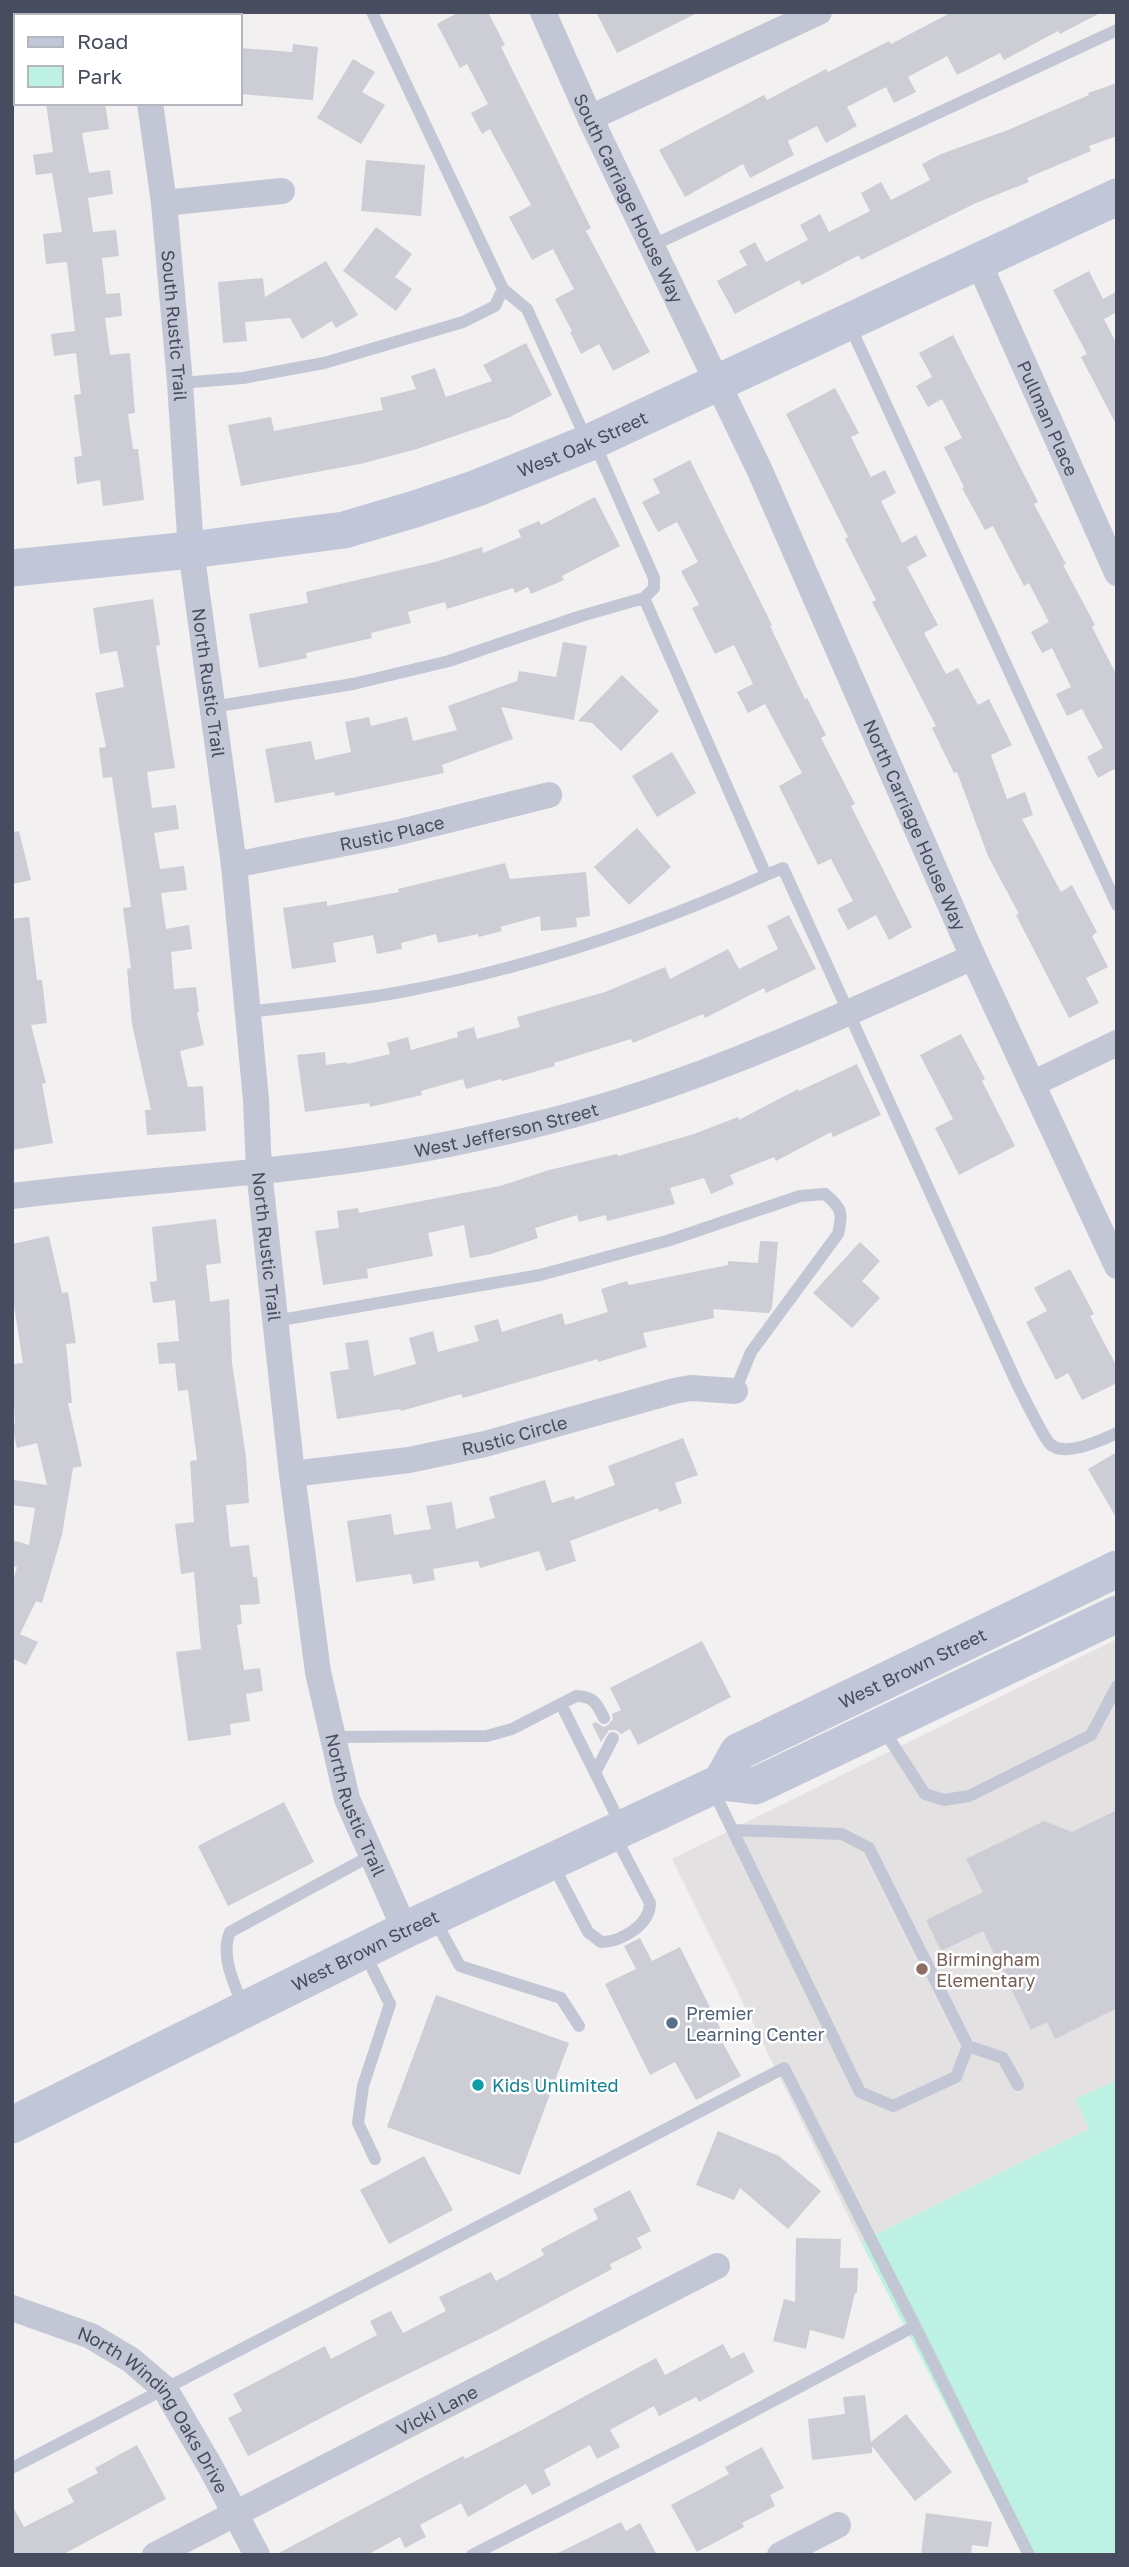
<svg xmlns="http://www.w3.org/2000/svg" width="1129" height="2567" viewBox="0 0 1129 2567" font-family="'Golos Text',sans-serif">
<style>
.education{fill:#e3e1e2}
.green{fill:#bdf1e1}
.building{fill:#cccdd5}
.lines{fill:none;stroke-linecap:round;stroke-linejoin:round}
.lane{stroke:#c3c7d5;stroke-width:12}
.street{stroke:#c3c7d5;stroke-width:26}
.secondary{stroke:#c2c6d9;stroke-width:37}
.education-dot{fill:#8d6e63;stroke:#fff;stroke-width:2.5}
.service-dot{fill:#5c6f8a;stroke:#fff;stroke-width:2.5}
.culture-dot{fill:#0f9aa8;stroke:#fff;stroke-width:2.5}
.labels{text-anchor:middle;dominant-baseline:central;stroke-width:5;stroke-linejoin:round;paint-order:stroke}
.street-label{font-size:18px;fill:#474c5e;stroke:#fff}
.education-label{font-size:18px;fill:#785e54;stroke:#fff;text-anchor:start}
.service-label{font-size:18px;fill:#4e5e75;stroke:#fff;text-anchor:start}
.culture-label{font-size:18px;fill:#0d838f;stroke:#fff;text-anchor:start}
</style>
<rect width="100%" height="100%" fill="#f2f0f0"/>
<path class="education" d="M1117 1639V2080L1075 2099 1089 2129 861 2242 672 1859Z"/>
<path class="green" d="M1117 2080V2554L1023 2555 861 2242 1089 2129 1075 2099Z"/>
<path class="building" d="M459 12H488L505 45 501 47 591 228 586 231 650 352 613 371 599 344 581 354 570 332 572 331 555 299 574 289 553 249 532 260 509 217 531 205 490 129 482 134 471 113 488 104 467 64 460 68 437 24Z
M596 12H699L617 53Z
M952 12H1102L1060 34 1058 31 1004 60 1000 53 957 75 947 56 908 77 916 92 894 103 886 87 847 107 857 126 826 143 817 126 788 141 794 155 750 178 743 164 685 197 659 150 764 95 767 100 826 69 828 72 889 41 891 44Z
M293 44 318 47 313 100 240 94V48L292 52Z
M353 59 375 72 362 92 385 105 361 144 317 118Z
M1117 83V136L1089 146 1091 151 1027 178 1029 182 976 203 861 260 859 255 802 285 799 280 735 314 717 281 747 265 739 251 755 242 766 262 808 240 800 225 820 214 829 232 870 211 861 193 881 182 891 200 930 180 922 164 941 154 1008 130 1089 95 1088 93Z
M46 103H105L109 129 82 133 89 173 110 170 113 194 88 198 93 232 116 230 119 256 102 258 106 294 120 293 122 316 105 318 110 355 130 353 135 413 128 414 133 449H138L144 500 103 506 100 480 77 484 74 457 82 456 74 395 81 394 76 353 54 356 51 334 75 331 67 262 46 264 43 234 62 232 52 173 36 175 33 155 53 152Z
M366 160 425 165 421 216 361 211Z
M376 227 412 254 395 277 412 289 396 311 343 271Z
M326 261 358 315 336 328 332 321 302 339 290 318 245 322 247 341 223 343 218 282 263 278 265 297Z
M1089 271 1103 299 1117 291V312L1104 319 1117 345V426L1081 357 1087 354 1053 290Z
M953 335 1038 502 1034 504 1066 564 1063 565 1095 625 1092 627 1117 676V774L1114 769 1098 778 1087 757 1103 748 1082 709 1067 716 1056 694 1071 687 1052 648 1042 653 1031 632 1049 622 1029 583 1024 586 993 526 985 530 962 488 964 487 944 447 962 438 942 399 928 407 916 386 932 377 919 353Z
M526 343 552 395 510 417 417 449 360 464 241 486 228 425 271 417 274 431 383 410 380 398 416 389 411 376 435 368 446 397 492 381 483 365Z
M835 388 859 433 851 437 871 477 885 470 896 493 881 501 902 543 916 535 927 556 907 567 938 625 924 633 946 674 958 668 978 705 989 699 1012 745 991 755 1007 799 1025 792 1033 815 1022 819 1061 892 1072 885 1097 932 1092 936 1108 967 1086 978 1099 1003 1069 1018 1016 915 1019 914 988 856 957 772 954 773 932 728 936 726 872 602 876 600 845 539 848 537 786 414Z
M690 460 772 625 770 626 805 699 807 698 826 735 821 738 855 804 851 806 912 927 889 940 876 915 848 930 837 909 853 901 831 859 818 865 779 786 802 773 765 704 748 713 737 692 753 684 734 645 715 654 692 608 699 605 681 571 698 562 677 522 658 532 642 502 660 493 653 479Z
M595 497 620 546 562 576 564 580 531 594 528 587 515 593 513 588 447 609 445 602 408 612 411 623 371 633 372 638 306 653 307 658 259 668 249 614 308 603 306 592 435 562 482 547 483 553 521 537 518 530 539 521 541 525Z
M153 599 160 645 156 646 175 768 147 772 152 808 176 805 179 829 154 833 160 869 184 866 187 890 161 893 166 929 189 925 192 949 171 952 174 989 196 987 199 1012H197L204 1045 180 1051 188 1087 203 1086 206 1131 147 1135 145 1110H151L132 1024 127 969 131 968 123 908 131 907 112 777 103 778 99 748 106 747 95 693 124 687 117 651 100 654 93 608Z
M563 642 587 646 574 720 501 707 513 739 442 765 444 773 335 796 334 792 275 803 265 749 311 741 315 760 351 752 345 722 369 717 371 726 407 717 413 741 457 730 448 706 517 681 519 671 556 677Z
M622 675 659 711 621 751 592 723 578 721Z
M672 752 696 793 657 817 632 776Z
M637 828 671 867 629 905 594 867Z
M19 831 31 880 12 884V832Z
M505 863 510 879 586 872 590 916 576 918 577 927 541 931 540 916 500 927 502 931 479 937 478 934 438 943 436 934 401 943 402 949 377 954 373 935 333 943 336 962 292 969 283 908 327 901V906L399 892 398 889Z
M789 915 816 969 766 993 764 988 705 1018 703 1014 633 1043 631 1039 554 1063 555 1066 502 1081 501 1079 466 1089 463 1079 421 1091 422 1095 370 1107 369 1103 305 1112 297 1055 325 1052 326 1065 347 1062V1064L390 1054 387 1043 408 1037 411 1050 458 1037 457 1032 474 1027 477 1039 520 1027 517 1017 605 992 665 967 670 979 728 949 739 969 778 949 767 926Z
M29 917 37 980H42L47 1023 31 1025 46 1083 42 1084 53 1143 12 1150V919Z
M961 1034 985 1079 982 1081 1015 1146 959 1175 935 1128 953 1119 920 1055Z
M857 1064 881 1115 833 1137 831 1132 776 1161 774 1157 730 1175 734 1184 711 1194 704 1178 670 1188 675 1204 607 1221 606 1215 579 1222 577 1215 535 1228 538 1238 491 1254 470 1258 464 1225 428 1233 433 1256 367 1269 368 1278 323 1285 315 1231 339 1228 337 1211 358 1208 359 1213 500 1186 549 1170 617 1154 618 1156 694 1134 738 1117 739 1120 798 1089 799 1091Z
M216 1219 221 1263 206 1265 210 1302 229 1299 232 1363 246 1457 249 1503 226 1505 230 1547 249 1545 253 1577H257L260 1604 240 1605 242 1624 237 1625 244 1670 260 1668 263 1691 246 1694 250 1721 230 1724 231 1735 188 1741 176 1652 201 1649 194 1572 181 1574 175 1524 194 1522 190 1461 197 1460 188 1390 178 1391 175 1363 159 1364 157 1343 179 1341 175 1300 153 1303 150 1282 157 1281 152 1227Z
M49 1236 62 1293 68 1292 76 1343 66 1344 72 1403H68L82 1466 73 1468 62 1535 42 1603 36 1601 20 1634 38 1642 26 1665 12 1658V1585L17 1567 12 1566V1540L29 1545 35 1508 12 1505V1494L14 1480 47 1485 37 1443 17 1448 12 1426 15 1423 12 1364 23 1363 12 1293V1244Z
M760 1241 778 1242 772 1308 769 1313 713 1309 714 1318 643 1333 647 1347 598 1362V1359L463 1398 461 1394 401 1411 400 1409 337 1419 330 1372 349 1369 345 1343 368 1340 374 1376 416 1364 409 1338 433 1331 438 1352 479 1341 474 1326 498 1319 502 1332 562 1313 565 1325 608 1312 601 1289 627 1281 629 1285 728 1265V1261L758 1263Z
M860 1242 880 1261 862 1281 880 1298 852 1328 813 1293Z
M1070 1269 1094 1314 1090 1316 1117 1367V1383L1082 1400 1068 1373 1056 1380 1026 1322 1047 1311 1034 1288Z
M683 1438 698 1475 675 1483 682 1503 659 1512 658 1508 570 1541 576 1561 546 1571 539 1551 480 1568 478 1561 433 1569 435 1580 413 1584 411 1574 356 1582 347 1521 391 1514 394 1535 431 1529 426 1506 452 1502 456 1529 495 1518 489 1497 545 1480 552 1503 574 1496 575 1500 615 1485 608 1466Z
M1117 1452V1519L1088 1469Z
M702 1641 731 1697 638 1745 630 1729 621 1734 616 1730H609L601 1742 592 1724 596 1722 603 1727 608 1725 613 1719 612 1714 621 1710 610 1688Z
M284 1802 314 1862 228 1906 198 1846Z
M1117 1810V2008L1055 2039 1047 2022 1031 2030 983 1931 941 1951 926 1920 983 1892 966 1859 1044 1821 1072 1832Z
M640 1938 652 1961 680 1947 725 2038 721 2040 741 2076 696 2100 675 2062 650 2075 605 1984 636 1969 624 1946Z
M436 1995 569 2043 520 2175 387 2127Z
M718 2131 779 2156 821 2191 788 2229 740 2188 734 2200 696 2185Z
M424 2156 453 2210 389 2244 360 2190Z
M630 2190 651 2231 637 2238 642 2248 610 2264 612 2269 494 2332 373 2391 248 2456 228 2418 242 2411 233 2394 325 2346 331 2359 377 2335 370 2321 391 2311 403 2333 446 2311 439 2297 491 2272 496 2281 544 2255 541 2249 598 2219 593 2209Z
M796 2238 841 2239 840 2268H858L857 2293H855L844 2339 810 2330 806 2349 773 2341 784 2299 795 2302Z
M723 2344 731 2359 744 2352 754 2372 699 2402 696 2397 659 2416 654 2406 610 2430 620 2447 597 2459 590 2445 544 2470 551 2485 532 2495 526 2484 468 2517 461 2503 420 2525 426 2537 405 2548 400 2537 367 2555H275L463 2456 465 2459 522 2430 656 2358 665 2375Z
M865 2395 871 2442 906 2414 952 2472 915 2501 872 2446V2453L812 2460 808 2419 845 2414 843 2397Z
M137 2445 166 2499 62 2555H12V2505L24 2527 74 2502 67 2489 98 2473 95 2468Z
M762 2447 784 2488 770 2495 775 2506 742 2523 744 2527 697 2552 671 2505 729 2474 725 2467Z
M926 2513 992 2522 988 2547 972 2545 971 2555H921Z
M621 2522 626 2531 640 2523 657 2555H554Z"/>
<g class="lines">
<path class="lane" d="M372 12 503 289 527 309 587 441
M187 16 229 12
M651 246 1117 30
M849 324 1117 905
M180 383 243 378 324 363 463 322 495 306 503 289
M595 444 654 578V588L644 598
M212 707 353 684 449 661 581 616 644 598 766 875C650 928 527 968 401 992 351 1001 299 1006 248 1012
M766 875 783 868 1018 1386C1024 1397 1043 1437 1050 1444 1065 1458 1101 1440 1117 1433
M275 1321 540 1275 670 1240 800 1196 825 1194C842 1208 843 1213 838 1234L751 1352 735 1391
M561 1704 621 1825
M883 1729 925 1794 944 1800 969 1796 1091 1735 1117 1686
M333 1737 487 1736 512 1729 576 1696C594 1696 597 1704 604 1718
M596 1771 613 1738
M713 1790 860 2092 893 2106 956 2077 968 2046 869 1848 842 1834 733 1830
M553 1865 588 1932 601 1942C621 1942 650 1925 650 1903L615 1836
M435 1920 460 1966 561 1998 579 2026
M365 1954 390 2004 363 2086 358 2123 375 2159
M243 2006C234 1983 220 1956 230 1932L372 1855
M968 2046 1003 2058 1018 2085
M12 2468 784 2068 915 2326
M472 2555 699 2440 915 2326 1029 2555"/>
<g class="street">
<path d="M139 12V16"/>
<path id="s1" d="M543 12 590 118 760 471 973 957 1117 1266"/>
<path id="s2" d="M150 103 164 203 180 383 191 550 234 865 256 1100 259 1171 292 1474 318 1672 347 1799 405 1930"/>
<path d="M590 118 819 12"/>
<path d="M164 203 282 191"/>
<path id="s3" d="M978 261 1117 573"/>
<path id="s4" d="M234 865 396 833 549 795"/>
<path d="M1032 1084 1117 1043"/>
<path id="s5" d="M12 1196C141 1180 272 1174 400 1153 442 1146 484 1137 525 1127 680 1092 828 1022 973 957"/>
<path id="s6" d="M292 1474 409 1460 485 1444 674 1391 691 1388 735 1391"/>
<path id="s7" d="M12 2308 91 2336 131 2360 165 2389 210 2466 257 2555"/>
<path id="s8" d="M155 2555 717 2266"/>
<path d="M780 2555 838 2525"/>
</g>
<g class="secondary">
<path id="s9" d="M12 568 191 550 344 530 415 509 477 488 588 443 1117 197"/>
<path id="s10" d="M721 1782 738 1752 1117 1569"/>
<path id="s11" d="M12 2125 405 1930 711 1787 721 1782 755 1786 1117 1614"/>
</g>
</g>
<circle class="education-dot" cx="922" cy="1969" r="7"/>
<circle class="service-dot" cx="672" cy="2023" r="7"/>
<circle class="culture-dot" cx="478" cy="2085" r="7"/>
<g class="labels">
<g class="street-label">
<text stroke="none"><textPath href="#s1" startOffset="205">South Carriage House Way</textPath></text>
<text stroke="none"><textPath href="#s2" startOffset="224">South Rustic Trail</textPath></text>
<text stroke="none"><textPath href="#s3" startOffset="172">Pullman Place</textPath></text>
<text stroke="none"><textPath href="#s9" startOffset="588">West Oak Street</textPath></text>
<text stroke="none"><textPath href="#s2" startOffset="583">North Rustic Trail</textPath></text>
<text stroke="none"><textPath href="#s1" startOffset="894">North Carriage House Way</textPath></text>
<text stroke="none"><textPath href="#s4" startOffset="161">Rustic Place</textPath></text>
<text stroke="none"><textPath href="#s5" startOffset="499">West Jefferson Street</textPath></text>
<text stroke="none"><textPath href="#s2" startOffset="1150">North Rustic Trail</textPath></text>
<text stroke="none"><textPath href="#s6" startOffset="226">Rustic Circle</textPath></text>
<text stroke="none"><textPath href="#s10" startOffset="228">West Brown Street</textPath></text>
<text stroke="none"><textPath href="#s2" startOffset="1717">North Rustic Trail</textPath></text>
<text stroke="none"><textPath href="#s11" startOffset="394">West Brown Street</textPath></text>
<text stroke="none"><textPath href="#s8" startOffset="317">Vicki Lane</textPath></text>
<text stroke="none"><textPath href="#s7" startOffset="182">North Winding Oaks Drive</textPath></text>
</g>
<g class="education-label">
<text x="936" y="1959">Birmingham<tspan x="936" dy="21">Elementary</tspan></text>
</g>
<g class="service-label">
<text x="686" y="2013">Premier<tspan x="686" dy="21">Learning Center</tspan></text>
</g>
<g class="culture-label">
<text x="492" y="2085">Kids Unlimited</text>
</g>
</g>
<rect width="1129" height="2567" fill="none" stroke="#474c5e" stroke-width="28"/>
<rect x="14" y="14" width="228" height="91" fill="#ffffff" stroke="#b5b7bf" stroke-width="2"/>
<rect x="28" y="37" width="35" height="10" fill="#c2c6d9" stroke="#b5b7bf" stroke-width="2"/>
<text x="77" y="49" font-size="21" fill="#474c5e">Road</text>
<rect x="28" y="66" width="35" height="21" fill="#bdf1e1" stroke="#b5b7bf" stroke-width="2"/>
<text x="77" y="84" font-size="21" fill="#474c5e">Park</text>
</svg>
